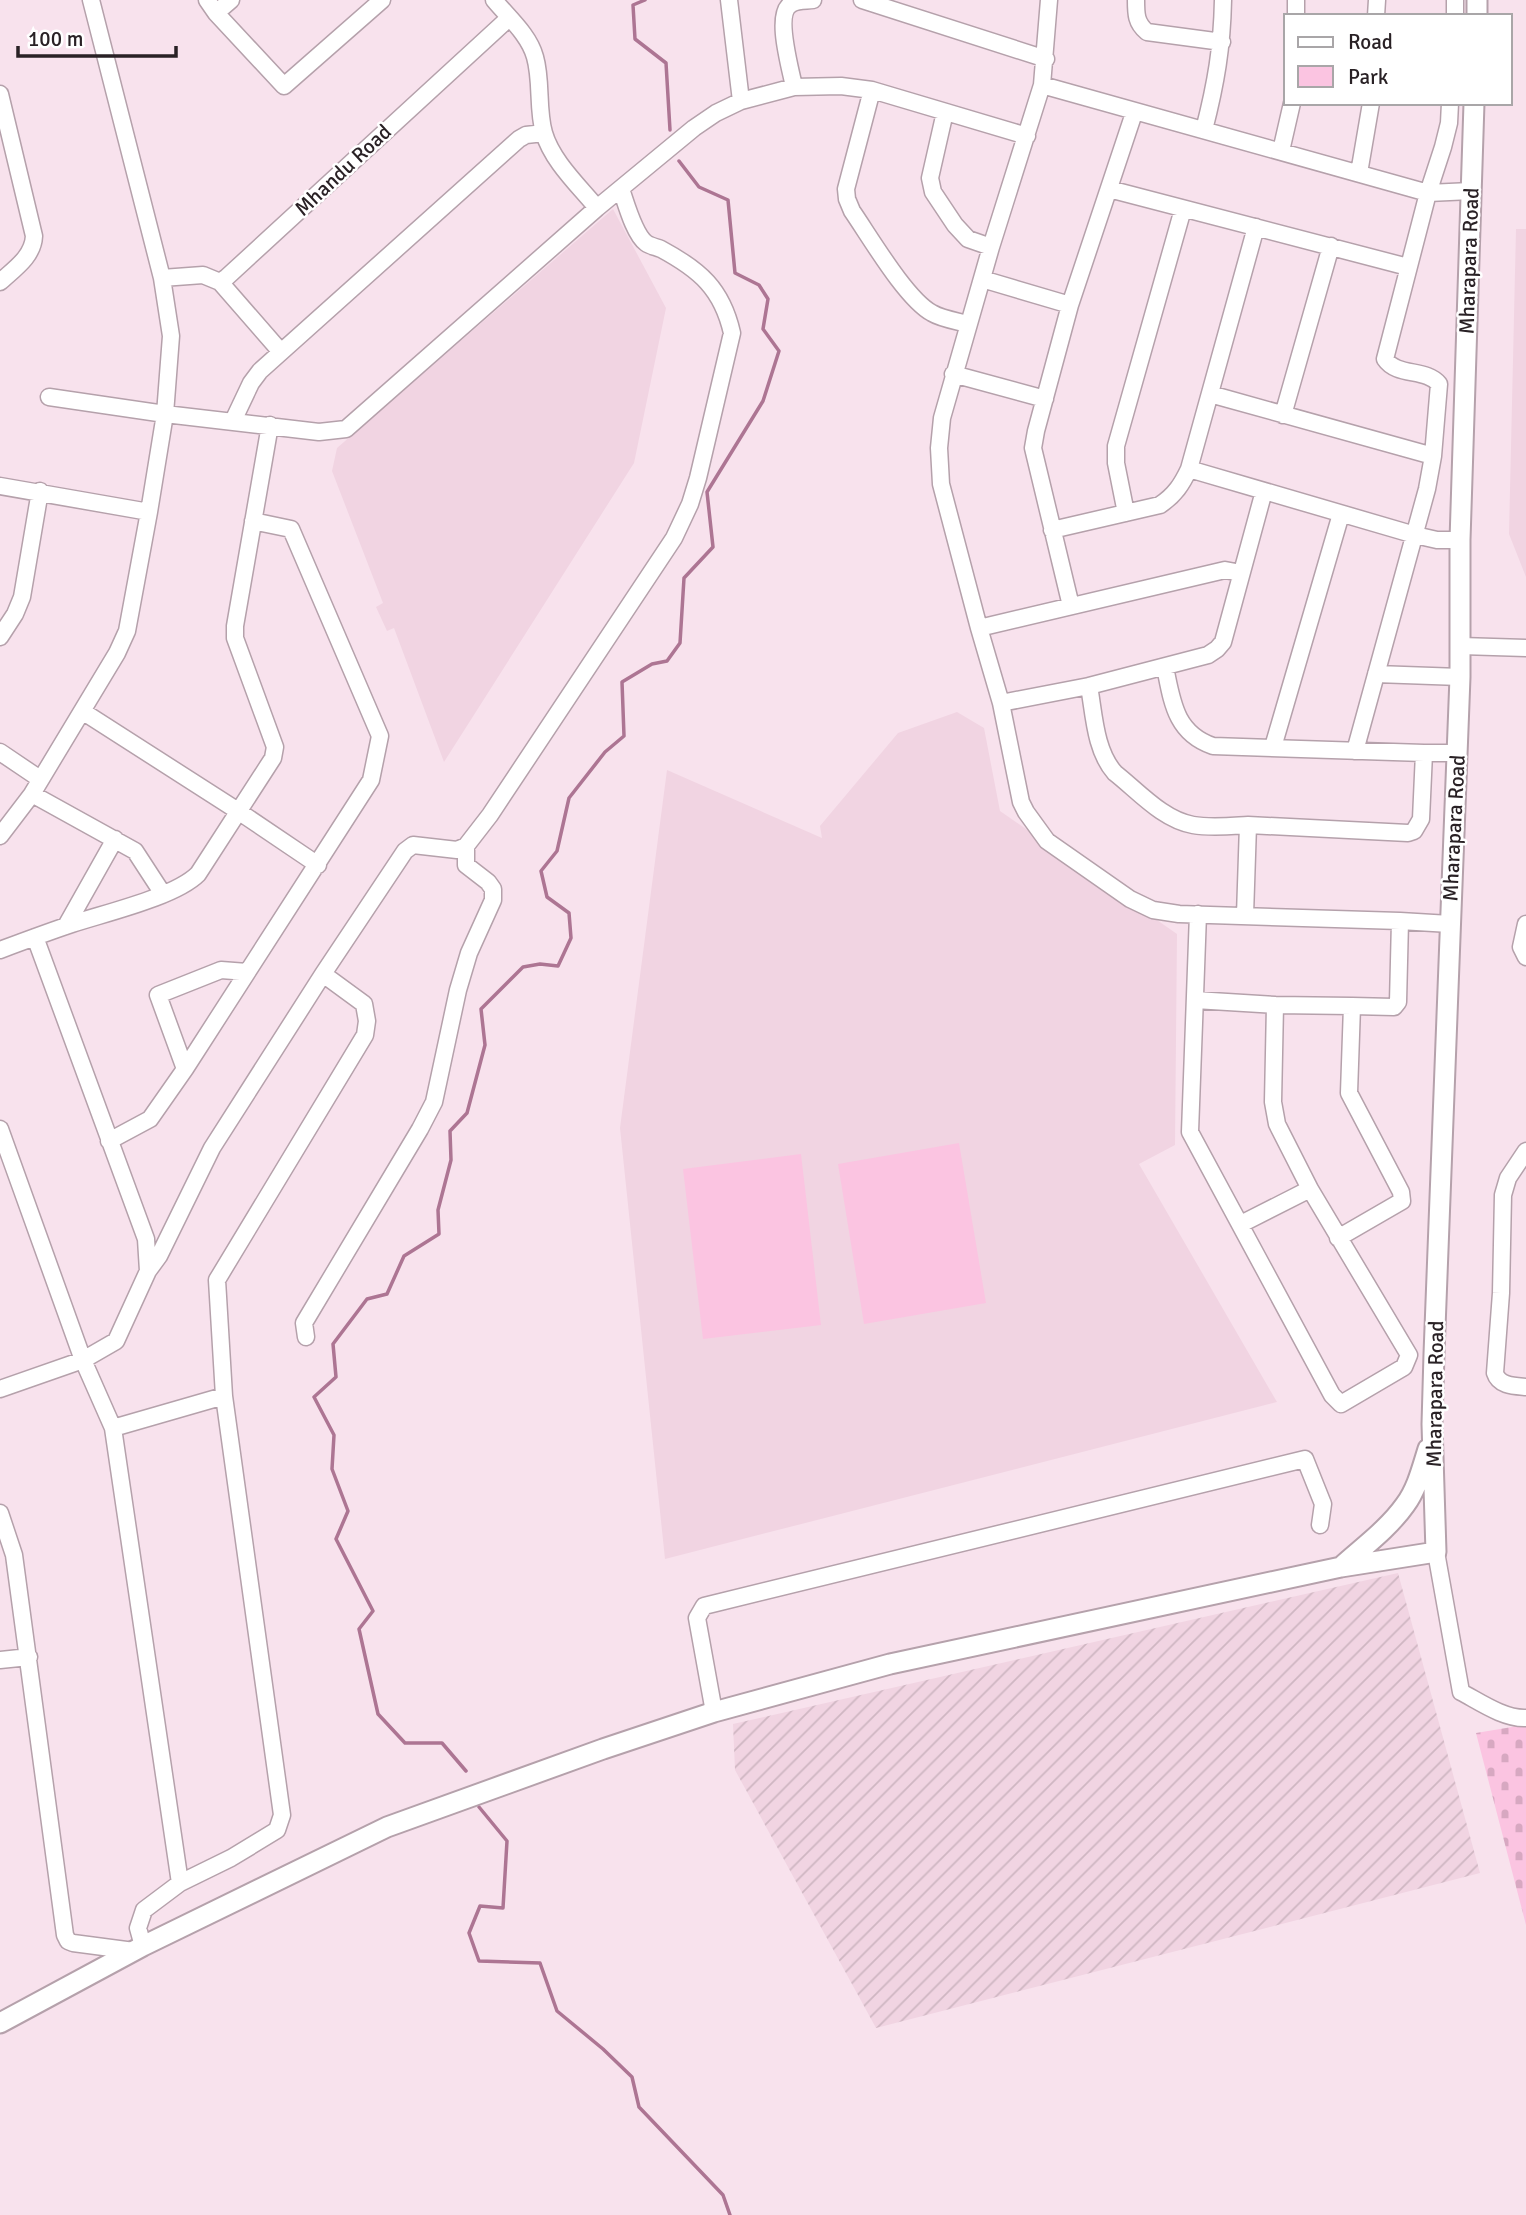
<svg xmlns="http://www.w3.org/2000/svg" width="1526" height="2215" viewBox="0 0 1526 2215" font-family="Signika,sans-serif">
<style>
.built{fill:#f1d4e2}
.industrial{fill:url(#industrial-furrows)}
.green{fill:#fbc4e1}
.cemetery{fill:url(#cemetery-stones)}
.lines{fill:none;stroke-linecap:round;stroke-linejoin:round}
.stream{stroke:#ad7593;stroke-width:3.5}
.minor-casing{stroke:#b5a1ab;stroke-width:19}
.major-casing{stroke:#b5a1ab;stroke-width:23}
.minor{stroke:#fff;stroke-width:16}
.major{stroke:#fff;stroke-width:19}
.labels{text-anchor:middle;dominant-baseline:central;stroke-width:5;stroke-linejoin:round;paint-order:stroke}
.street-label{font-size:21px;fill:#292125;stroke:#fff}
</style>
<defs>
<pattern id="industrial-furrows" width="10" height="10" patternUnits="userSpaceOnUse" patternTransform="scale(1.75)"><rect width="10" height="10" fill="#f1d4e2"/><path d="M-1 1l2-2M0 10L10 0M9 11l2-2" fill="none" stroke="#cfb6c2"/></pattern>
<pattern id="cemetery-stones" width="16" height="16" patternUnits="userSpaceOnUse" patternTransform="scale(1.75)"><rect width="16" height="16" fill="#fbc4e1"/><path d="M2 7V4a2 2 0 0 1 4 0v3zM10 15v-3a2 2 0 0 1 4 0v3z" fill="#d7a8c1"/></pattern>
</defs>
<rect width="100%" height="100%" fill="#f8e2ed"/>
<path class="built" d="M613 209 666 308 634 463 444 762 394 628 387 631 376 607 383 603 332 471 337 448Z
M1516 229H1526V577L1509 534Z
M957 712 984 728 1000 811 1177 934 1175 1145 1139 1164 1277 1402 665 1559 620 1128 667 770 822 838 820 826 898 733Z"/>
<path class="industrial" d="M1398 1573 1480 1873 876 2028 735 1770 733 1724Z"/>
<path class="green" d="M959 1143 986 1303 864 1324 838 1164Z
M801 1154 821 1325 703 1339 683 1169Z"/>
<path class="cemetery" d="M1526 1721V1925L1476 1733 1512 1727Z"/>
<g class="lines">
<path class="stream" d="M645 0 633 5 635 39 666 63 670 130
M466 1771 442 1743H405L378 1714 359 1629 373 1611 336 1539 348 1511 332 1469 334 1435 314 1397 336 1377 333 1344 367 1299 387 1294 404 1256 439 1234 438 1210 451 1160 450 1131 467 1113 485 1045 481 1009 523 967 540 964 558 966 571 938 569 913 547 897 541 871 557 851 569 798 605 752 624 736 622 682 652 664 667 661 680 643 684 578 713 547 707 492 763 401 779 351 763 329 768 299 759 285 735 273 728 200 699 187 679 161
M479 1807 507 1841 503 1908 480 1906 469 1933 479 1961 540 1963 557 2011 603 2049 632 2077 639 2107 723 2195 730 2215"/>
<g class="minor-casing">
<path id="minor" d="M207 0 216 13 284 86 382 0
M494 0C509 18 529 35 535 57 542 81 537 109 544 133 552 161 579 186 597 208
M729 0 741 101
M862 0 1046 59
M1049 0 1042 85 991 247 942 418 939 448 941 484 979 628 1001 703 1021 802 1026 812 1047 841 1130 899 1153 910 1179 914 1400 921 1450 924
M1136 0C1136 14 1136 23 1147 32L1222 42
M1455 0V16
M216 13 231 0
M1296 16V0
M1376 16 1377 0
M1042 85 1428 193 1471 191
M794 87C791 70 774 14 791 4 797 0 807 1 813 0
M872 90 846 189 847 199 852 211C870 237 906 299 932 313 942 319 957 321 968 324
M0 94 34 236C33 257 14 269 0 282
M945 112 930 178 933 192 955 225 968 239 991 247
M1204 130C1216 83 1222 48 1223 0
M1281 151 1292 103
M1359 173 1371 103
M1109 189 1408 267
M162 278 203 275 220 282 227 277 509 18
M982 279 1070 305
M220 282 281 352
M953 374 1045 399
M1210 394 1433 456
M49 397 165 414 319 432 346 429 597 208 694 128 716 113 741 101 794 87 841 86 872 90 1027 136
M1283 415 1331 246
M233 421 251 383 260 371 519 139 526 135 544 133
M1189 469 1415 535 1437 540H1460
M0 486 149 512
M1126 513 1116 463V446L1183 209
M1052 530 1160 505C1175 495 1182 484 1189 469L1256 227
M1071 606 1033 448 1036 431 1070 305 1134 113
M979 628 1225 570 1241 573
M0 637 15 614 22 597 40 491
M1461 646 1526 648
M1165 667C1172 701 1175 733 1213 746L1424 753H1457
M1376 674 1460 677
M1089 686 1208 655 1217 649 1223 642 1264 491
M1001 703 1089 686C1094 714 1095 751 1115 773 1138 791 1163 820 1193 825 1211 828 1230 826 1248 825L1245 915
M82 711 238 811 318 865
M1273 747 1341 514
M1355 751 1427 489 1433 456 1439 384C1426 368 1397 377 1385 359L1428 193 1443 147 1449 123 1450 103
M0 752 40 779
M32 794 135 851 163 894
M1248 825 1408 833 1414 831 1421 819 1424 753
M0 836 32 794 117 653 127 631 149 512 165 414 171 336 162 278 91 0
M1526 924 1521 947 1526 957
M66 926 115 839
M0 950C24 941 48 932 72 924 105 913 175 897 198 874L273 758 275 747 235 638V626L270 425
M1195 1000 1275 1005 1273 1102 1277 1124 1310 1189 1409 1355 1404 1367 1341 1404 1332 1395 1190 1132 1198 914
M1275 1005 1352 1006 1349 1093 1401 1192 1402 1201 1338 1238
M1352 1006 1394 1007 1398 1002 1400 921
M185 1069 158 995 221 970 247 972
M0 1129 83 1360 113 1428 180 1883 144 1910 138 1928 143 1946
M109 1141 150 1119 185 1069 371 780 380 736 291 529 253 521
M1526 1151 1508 1178 1503 1195 1501 1293 1495 1373C1499 1386 1514 1386 1526 1387
M1241 1224 1310 1189
M148 1271 159 1256 212 1148 323 974 405 851 413 845 457 850 466 846 490 815 674 538 690 504 698 478 732 333C722 289 700 270 661 249 656 247 650 246 646 243 634 234 626 203 621 189
M306 1337 304 1323 420 1129 434 1102 458 990 469 953 493 900V889L488 882 466 865V846
M0 1389 83 1360 116 1341 148 1271 146 1239 35 937
M113 1428 224 1396
M0 1513 14 1555 65 1935 68 1941 73 1943 134 1951
M1436 1552 1461 1692C1480 1702 1504 1719 1526 1718
M0 1660 29 1657
M714 1712 697 1618 704 1606 1305 1459 1323 1504 1320 1525
M180 1883 231 1858 277 1830 282 1815 224 1396 217 1280 365 1035 367 1021 364 1004 323 974"/>
</g>
<g class="major-casing">
<path id="major" d="M1477 16V0
M1342 1566C1363 1547 1388 1529 1405 1505 1417 1489 1422 1468 1428 1449
M0 2023 143 1946 387 1827 603 1749 714 1712 890 1664 1341 1567 1436 1552 1432 1424 1434 1354 1460 677V540L1474 103"/>
</g>
<use href="#minor" class="minor"/>
<use href="#major" class="major"/>
</g>
<g class="labels">
<g class="street-label">
<text transform="translate(343 170) rotate(-43)">Mhandu Road</text>
<text transform="translate(1469 261) rotate(-88)">Mharapara Road</text>
<text transform="translate(1454 828) rotate(-87)">Mharapara Road</text>
<text transform="translate(1435 1394) rotate(-89)">Mharapara Road</text>
</g>
</g>
<rect x="1284" y="14" width="228" height="91" fill="#ffffff" stroke="#a9a6a8" stroke-width="2"/>
<rect x="1298" y="37" width="35" height="10" fill="#ffffff" stroke="#a9a6a8" stroke-width="2"/>
<text x="1348" y="49" font-size="21" fill="#292125">Road</text>
<rect x="1298" y="66" width="35" height="21" fill="#fbc4e1" stroke="#a9a6a8" stroke-width="2"/>
<text x="1348" y="84" font-size="21" fill="#292125">Park</text>
<path d="M18 46v10h158v-10" fill="none" stroke="#292125" stroke-width="3.5"/>
<text x="28" y="46" font-size="21" fill="#292125" stroke="#ffffff" stroke-width="5" paint-order="stroke">100 m</text>
</svg>
